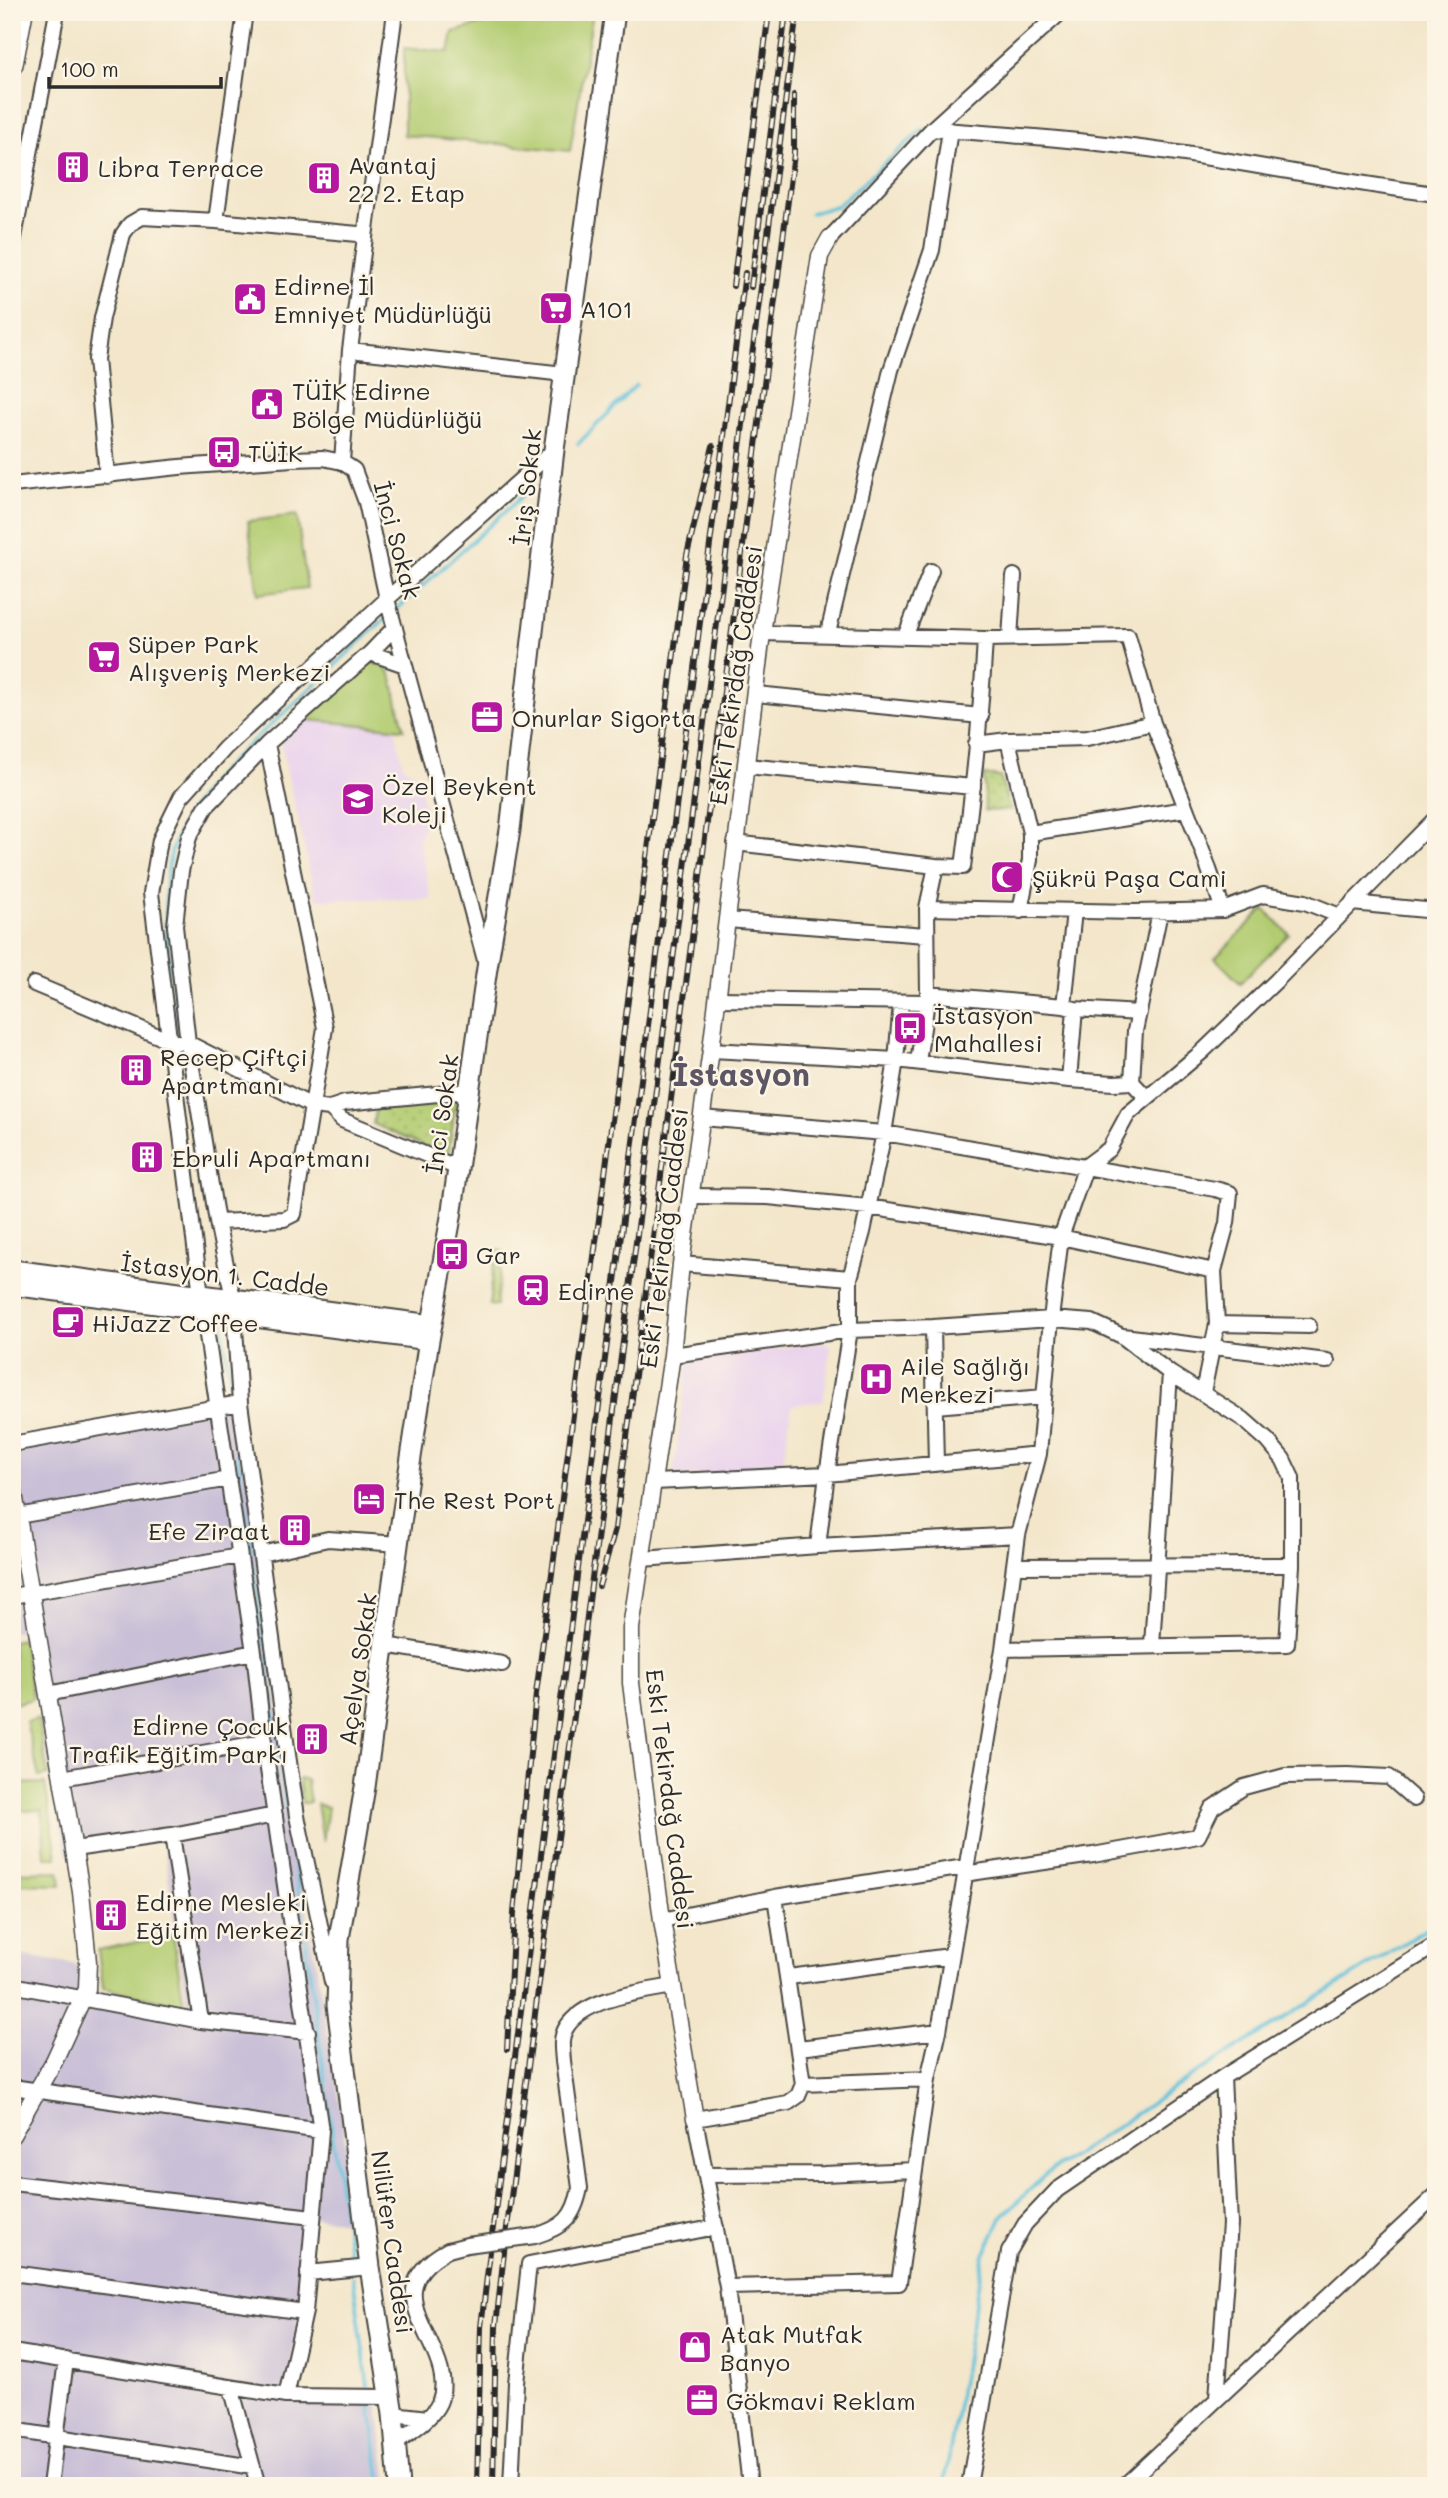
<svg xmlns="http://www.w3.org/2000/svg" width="1448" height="2498" viewBox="0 0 1448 2498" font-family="Mali,sans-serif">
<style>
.built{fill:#e9d2ed}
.industrial{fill:#c9bfd7}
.grass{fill:#b2cc71;stroke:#6e7c4e;stroke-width:2}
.park{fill:url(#park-dots);stroke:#6e7c4e;stroke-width:2}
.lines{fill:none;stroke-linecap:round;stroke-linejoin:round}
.stream{stroke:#5ec1dc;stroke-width:3.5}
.minor-casing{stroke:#494743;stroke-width:18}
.tertiary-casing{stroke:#494743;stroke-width:19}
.secondary-casing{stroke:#494743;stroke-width:23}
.primary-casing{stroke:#494743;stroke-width:24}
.minor{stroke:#fff;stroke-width:14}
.tertiary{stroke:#fff;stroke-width:16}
.secondary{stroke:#fff;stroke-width:19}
.primary{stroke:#fff;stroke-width:21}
.rail-casing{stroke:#2b2b2b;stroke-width:6}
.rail{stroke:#fcf5e5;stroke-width:3.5;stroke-dasharray:10;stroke-linecap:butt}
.minor-bridge-casing{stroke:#494743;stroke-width:18;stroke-linecap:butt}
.minor-bridge{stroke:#fff;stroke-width:14}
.labels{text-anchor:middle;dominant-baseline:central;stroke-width:5;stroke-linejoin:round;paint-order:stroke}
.poi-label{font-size:24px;fill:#2b2b2b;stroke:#fcf5e5;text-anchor:start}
.street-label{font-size:24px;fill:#2b2b2b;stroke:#fcf5e5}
.district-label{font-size:32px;font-weight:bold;fill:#5d5765;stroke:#fcf5e5}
</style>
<defs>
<pattern id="park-dots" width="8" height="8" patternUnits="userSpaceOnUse" patternTransform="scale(1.75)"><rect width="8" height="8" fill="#b2cc71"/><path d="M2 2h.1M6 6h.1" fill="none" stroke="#99af62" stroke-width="1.8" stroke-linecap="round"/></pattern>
</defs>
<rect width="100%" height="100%" fill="#fcf5e5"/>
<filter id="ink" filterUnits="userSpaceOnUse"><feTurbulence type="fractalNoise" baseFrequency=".0143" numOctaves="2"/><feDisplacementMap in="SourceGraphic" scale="14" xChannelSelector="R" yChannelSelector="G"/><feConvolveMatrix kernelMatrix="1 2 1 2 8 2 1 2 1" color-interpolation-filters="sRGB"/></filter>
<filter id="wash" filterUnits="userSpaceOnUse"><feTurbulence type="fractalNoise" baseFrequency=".00686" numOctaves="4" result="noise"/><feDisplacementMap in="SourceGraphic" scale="28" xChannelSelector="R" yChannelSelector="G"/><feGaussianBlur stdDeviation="1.57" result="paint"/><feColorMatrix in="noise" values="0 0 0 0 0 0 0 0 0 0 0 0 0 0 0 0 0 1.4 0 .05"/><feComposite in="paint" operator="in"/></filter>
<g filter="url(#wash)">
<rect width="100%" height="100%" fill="#f3e6ca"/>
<path class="built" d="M298 719 395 728 403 766 418 776 427 822 419 837 431 899H316L281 745 283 733Z
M825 1342 831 1348 823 1401 792 1405 782 1469 673 1477 688 1362Z"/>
<path class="industrial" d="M240 1403 292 1822 345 2134 353 2223 313 2217 286 2395 378 2404 388 2486H12V1954L74 1964 96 1991 188 2008 163 1842 67 1854 23 1631 12 1632V1444Z"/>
<path class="grass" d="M497 12H593L570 151 404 135V48L449 52 453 32 496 20Z
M297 515 307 588 258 594 248 521Z
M368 662 384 666 391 674 404 729 298 719Z
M1264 909 1289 934 1240 983 1215 958Z
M496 1250 503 1251 496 1306 489 1305Z
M22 1639 33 1699 14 1704 12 1641Z
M38 1719 48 1775 39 1777 26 1722Z
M299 1779 307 1780 310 1803H302Z
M45 1783 57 1857H45L42 1810 12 1811V1784Z
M317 1804 328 1807 323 1842Z
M59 1871 61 1885 12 1884V1872Z
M173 1935 184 2005 103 1988 98 1950Z"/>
<path class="park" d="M984 775 1000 777 1010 810 985 811Z
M457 1095 448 1157 373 1124 377 1101Z"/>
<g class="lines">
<path class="stream" d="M977 79 1049 12
M811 213 837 206 923 129
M578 444 636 385
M395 611 531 488
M177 1025C172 969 157 906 172 850 190 789 247 747 293 705 324 676 355 646 386 618
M222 1320 231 1393
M233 1412 240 1476
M241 1482 251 1551
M252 1561 264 1645
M266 1656 277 1737
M278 1748 287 1811
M289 1823 344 2216
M346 2225 350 2257
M353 2277 368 2386
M370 2405 381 2486
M944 2486 983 2257 1001 2218 1045 2175 1192 2076 1436 1923"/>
</g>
</g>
<g filter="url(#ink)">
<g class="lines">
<g class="minor-casing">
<path id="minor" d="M932 129C1013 135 1096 141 1177 153 1263 165 1349 184 1436 194
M216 221 245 12
M830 238 932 129 1061 12
M12 248 57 12
M350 350 564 374
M342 462 350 350 395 12
M107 476 96 359 102 318 123 234 130 224 142 217 216 221 358 234 363 237
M12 485 179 467 293 459 323 458 342 462 354 470 366 502 387 599 486 964
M762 633 985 639 1128 636 1153 723 1203 852 1223 910
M828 633 891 370 932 250 950 130
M905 637 931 571
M1010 638 1014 576
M370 653 405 665
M756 694 981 716
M1008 740 1030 833V860L1020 911
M976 744 1008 740 1087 738 1153 723
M746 766 973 787
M1030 833 1186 809
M735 843 936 866 963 867C973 791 981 715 985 639
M1352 903 1436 911
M927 908 1135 912 1223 910 1263 895 1305 902 1340 916
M727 920 926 935
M34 984 170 1041 188 1043 312 1106 330 1108 342 1120 458 1168
M928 994 1064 1006 1075 1009 1139 1013
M717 999 927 1002
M1064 1006 1074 911
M711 1050 896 1060 1069 1080 1114 1083 1132 1082 1146 1097
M918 1062 928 994 927 908 936 866
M1069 1080 1075 1009
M1132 1082 1135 1031 1160 912
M330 1108 345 1103 469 1091
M701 1118 884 1133 1215 1189 1230 1193 1227 1223 1214 1271 1217 1324 1203 1392
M692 1196 768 1197 868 1207 1061 1237 1214 1271
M217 1222 284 1219 294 1214 325 1028 267 744
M681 1264 850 1278
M1217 1324 1309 1326
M933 1327 936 1464
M1123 1336 1327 1361
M672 1355 850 1330 933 1327 1051 1319 1092 1322 1122 1336 1170 1373 1243 1419 1268 1441 1283 1459 1292 1478V1565L1287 1644 1003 1649
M935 1406 1044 1397
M12 1444 240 1403
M654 1482 827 1474 1039 1454
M12 1517 229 1479
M818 1546 827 1474 850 1330V1278L863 1232 884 1133 896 1060 901 1003
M261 1554 328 1539 399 1544
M642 1559 818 1546 1018 1535
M1014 1566 1292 1565
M12 1596 239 1556
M385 1645 502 1664
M1152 1645 1170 1373
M48 1694 254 1652
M62 1778 264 1742
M172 1835 201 2021
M74 1849 172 1835 275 1815
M964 1874 1093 1855 1198 1836 1212 1808 1244 1787 1285 1776 1347 1775 1389 1777 1414 1799
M662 1920 775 1897 965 1867
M789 1977 950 1956
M332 1982 297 1816 286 1741 240 1403 233 1298 217 1222 188 1043 175 926 181 871 189 837 206 807 267 744 370 653 395 627
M12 1985 201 2021 308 2032
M799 2048 939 2031
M803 2084 928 2079
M12 2087 321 2131
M706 2175 824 2174 914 2170
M12 2183 313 2217
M535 2236C564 2227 574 2218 580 2188L563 2061C562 2049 560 2038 566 2028 584 1998 641 1992 673 1986
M12 2273 305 2312
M308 2273 370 2267
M727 2287 899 2283 928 2079 939 2031 1003 1649 1018 1535 1039 1454 1051 1319 1061 1237 1086 1166 1109 1149 1128 1114 1203 1051 1277 980 1436 818
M12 2352 286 2396 390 2397
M231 2387 258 2486
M286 2396 305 2312 321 2131 264 1742 254 1652 201 1295 151 893 160 840 181 797 225 748 387 599 554 450
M1217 2398 1230 2224 1223 2077
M393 2414 428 2418
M12 2430 253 2467
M395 2443C410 2432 431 2420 439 2403 462 2349 365 2294 448 2250
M50 2486 66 2360
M511 2486 516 2383 529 2264 716 2227
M750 2486 727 2287 695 2119 788 2103 798 2096 803 2084 775 1897
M969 2486 1009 2252 1025 2224 1057 2190 1223 2077 1436 1945
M1124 2486 1436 2195"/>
</g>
<g class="tertiary-casing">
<path id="tertiary" d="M12 1481 81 1892 88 1962 87 1989 54 2061 12 2135
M695 2119 662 1920 638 1738 631 1683V1628L672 1355 681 1264 711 1050 762 633 820 256 830 238"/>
</g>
<g class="secondary-casing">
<path id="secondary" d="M12 1270 432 1325
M12 1285 429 1340
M399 2486 393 2414 370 2267 337 2005 339 1939 365 1787 401 1523 428 1346 451 1217 487 968 510 830 554 450 615 12"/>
</g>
<g class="primary-casing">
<path id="primary" d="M12 64 22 12"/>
</g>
<use href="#minor" class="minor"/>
<use href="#tertiary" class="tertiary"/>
<use href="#secondary" class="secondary"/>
<use href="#primary" class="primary"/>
<g class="rail-casing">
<path id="rail" d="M733 286 769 12
M751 287 786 12
M599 1586 615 1529 794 154V95
M507 2049 514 1913 536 1694 687 555 713 446
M477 2486 481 2327 491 2243 745 273
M493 2486 496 2326 505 2243 797 12"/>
</g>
<use href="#rail" class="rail"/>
<g class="minor-bridge-casing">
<path id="minor-bridge" d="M448 2250 467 2245 535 2236"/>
</g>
<use href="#minor-bridge" class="minor-bridge"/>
</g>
</g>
<defs>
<g id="building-square" transform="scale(1.75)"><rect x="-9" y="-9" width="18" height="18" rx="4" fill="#b5179e" stroke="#fcf5e5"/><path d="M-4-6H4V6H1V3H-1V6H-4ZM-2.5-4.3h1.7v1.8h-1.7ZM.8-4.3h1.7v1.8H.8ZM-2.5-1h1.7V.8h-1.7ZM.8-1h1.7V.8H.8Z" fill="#fff"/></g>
<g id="civic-square" transform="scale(1.75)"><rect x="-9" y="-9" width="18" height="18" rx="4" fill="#b5179e" stroke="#fcf5e5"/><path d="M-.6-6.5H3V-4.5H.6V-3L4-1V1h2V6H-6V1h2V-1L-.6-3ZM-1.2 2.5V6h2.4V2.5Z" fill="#fff"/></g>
<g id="supermarket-square" transform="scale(1.75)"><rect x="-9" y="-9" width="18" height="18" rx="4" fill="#b5179e" stroke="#fcf5e5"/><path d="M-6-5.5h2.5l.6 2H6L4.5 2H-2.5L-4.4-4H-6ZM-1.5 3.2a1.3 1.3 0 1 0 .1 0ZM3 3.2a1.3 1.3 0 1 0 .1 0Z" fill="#fff"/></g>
<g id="bus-square" transform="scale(1.75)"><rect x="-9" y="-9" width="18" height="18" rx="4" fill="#b5179e" stroke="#fcf5e5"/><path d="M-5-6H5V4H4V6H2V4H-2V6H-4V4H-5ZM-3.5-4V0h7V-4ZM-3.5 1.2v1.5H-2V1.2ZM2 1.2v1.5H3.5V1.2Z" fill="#fff"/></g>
<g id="office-square" transform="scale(1.75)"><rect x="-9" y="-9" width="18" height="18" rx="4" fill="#b5179e" stroke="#fcf5e5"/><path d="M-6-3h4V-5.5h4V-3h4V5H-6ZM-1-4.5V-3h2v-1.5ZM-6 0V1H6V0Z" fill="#fff"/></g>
<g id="school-square" transform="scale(1.75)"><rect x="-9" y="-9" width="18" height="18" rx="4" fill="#b5179e" stroke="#fcf5e5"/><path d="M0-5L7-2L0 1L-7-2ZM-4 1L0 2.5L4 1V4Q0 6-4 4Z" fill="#fff"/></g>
<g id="mosque-square" transform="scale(1.75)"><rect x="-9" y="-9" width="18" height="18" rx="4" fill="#b5179e" stroke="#fcf5e5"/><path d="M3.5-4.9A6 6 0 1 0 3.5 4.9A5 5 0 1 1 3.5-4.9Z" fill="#fff"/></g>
<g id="station-square" transform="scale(1.75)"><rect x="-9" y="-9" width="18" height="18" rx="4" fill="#b5179e" stroke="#fcf5e5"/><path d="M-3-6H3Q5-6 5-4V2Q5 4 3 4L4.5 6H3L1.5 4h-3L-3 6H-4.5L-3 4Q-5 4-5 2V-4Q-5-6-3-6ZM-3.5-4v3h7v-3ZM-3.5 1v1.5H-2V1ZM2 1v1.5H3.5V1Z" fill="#fff"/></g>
<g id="cafe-square" transform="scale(1.75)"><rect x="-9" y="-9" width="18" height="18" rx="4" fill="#b5179e" stroke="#fcf5e5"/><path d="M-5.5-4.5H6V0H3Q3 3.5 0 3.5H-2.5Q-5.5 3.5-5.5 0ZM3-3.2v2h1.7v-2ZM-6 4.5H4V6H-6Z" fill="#fff"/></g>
<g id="hospital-square" transform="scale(1.75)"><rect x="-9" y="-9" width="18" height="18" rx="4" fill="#b5179e" stroke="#fcf5e5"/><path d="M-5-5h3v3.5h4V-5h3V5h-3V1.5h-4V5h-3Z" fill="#fff"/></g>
<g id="hotel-square" transform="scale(1.75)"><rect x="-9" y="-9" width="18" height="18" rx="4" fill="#b5179e" stroke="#fcf5e5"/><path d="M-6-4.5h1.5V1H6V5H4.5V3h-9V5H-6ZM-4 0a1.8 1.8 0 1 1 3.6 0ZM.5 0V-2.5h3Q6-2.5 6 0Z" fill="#fff"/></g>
<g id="shop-square" transform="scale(1.75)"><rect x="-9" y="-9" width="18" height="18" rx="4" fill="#b5179e" stroke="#fcf5e5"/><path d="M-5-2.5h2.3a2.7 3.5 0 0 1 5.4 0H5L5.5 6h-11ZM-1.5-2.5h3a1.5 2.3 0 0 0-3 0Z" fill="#fff"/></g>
</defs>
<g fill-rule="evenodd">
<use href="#building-square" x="73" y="167"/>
<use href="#building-square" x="324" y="178"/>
<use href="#civic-square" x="250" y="299"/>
<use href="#supermarket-square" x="556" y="308"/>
<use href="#civic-square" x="267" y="404"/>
<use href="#bus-square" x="224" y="452"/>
<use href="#supermarket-square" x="104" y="657"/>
<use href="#office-square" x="487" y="717"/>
<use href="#school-square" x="358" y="799"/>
<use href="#mosque-square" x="1007" y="877"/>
<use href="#bus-square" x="910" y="1028"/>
<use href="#building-square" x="136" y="1070"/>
<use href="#building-square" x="147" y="1157"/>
<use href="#bus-square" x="452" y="1254"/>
<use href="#station-square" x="533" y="1290"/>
<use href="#cafe-square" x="68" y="1322"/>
<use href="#hospital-square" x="876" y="1379"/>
<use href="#hotel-square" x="369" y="1499"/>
<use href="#building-square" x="295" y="1530"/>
<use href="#building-square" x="312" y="1739"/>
<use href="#building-square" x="111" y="1915"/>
<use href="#shop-square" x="695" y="2347"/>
<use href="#office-square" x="702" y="2400"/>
</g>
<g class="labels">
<g class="poi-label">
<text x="348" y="164">Avantaj<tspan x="348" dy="28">22 2. Etap</tspan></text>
<text x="98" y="167">Libra Terrace</text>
<text x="274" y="285">Edirne İl<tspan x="274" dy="28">Emniyet Müdürlüğü</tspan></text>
<text x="580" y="308">A101</text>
<text x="292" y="390">TÜİK Edirne<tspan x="292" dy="28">Bölge Müdürlüğü</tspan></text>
<text x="248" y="452">TÜİK</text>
<text x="128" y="643">Süper Park<tspan x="128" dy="28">Alışveriş Merkezi</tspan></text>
<text x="512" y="717">Onurlar Sigorta</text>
<text x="382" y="785">Özel Beykent<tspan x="382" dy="28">Koleji</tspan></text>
<text x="1032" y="877">Şükrü Paşa Cami</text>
<text x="934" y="1014">İstasyon<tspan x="934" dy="28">Mahallesi</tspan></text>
<text x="160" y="1056">Recep Çiftçi<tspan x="160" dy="28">Apartmanı</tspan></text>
<text x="172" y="1157">Ebruli Apartmanı</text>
<text x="476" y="1254">Gar</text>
<text x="558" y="1290">Edirne</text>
<text x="92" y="1322">HiJazz Coffee</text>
<text x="900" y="1365">Aile Sağlığı<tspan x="900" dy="28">Merkezi</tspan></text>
<text x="394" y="1499">The Rest Port</text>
<text x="270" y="1530" text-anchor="end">Efe Ziraat</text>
<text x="288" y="1725" text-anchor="end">Edirne Çocuk<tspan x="288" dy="28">Trafik Eğitim Parkı</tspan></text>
<text x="136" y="1901">Edirne Mesleki<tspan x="136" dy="28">Eğitim Merkezi</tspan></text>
<text x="720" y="2333">Atak Mutfak<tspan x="720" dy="28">Banyo</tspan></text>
<text x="726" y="2400">Gökmavi Reklam</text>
</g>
<g class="street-label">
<text transform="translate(526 487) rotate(-84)">İriş Sokak</text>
<text transform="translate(398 540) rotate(75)">İnci Sokak</text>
<text transform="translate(735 675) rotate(-82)">Eski Tekirdağ Caddesi</text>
<text transform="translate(441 1114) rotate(-82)">İnci Sokak</text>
<text transform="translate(663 1238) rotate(-83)">Eski Tekirdağ Caddesi</text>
<text transform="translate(225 1274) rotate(7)">İstasyon 1. Cadde</text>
<text transform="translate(357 1669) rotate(-82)">Açelya Sokak</text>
<text transform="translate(671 1799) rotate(83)">Eski Tekirdağ Caddesi</text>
<text transform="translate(393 2242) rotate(82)">Nilüfer Caddesi</text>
</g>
<g class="district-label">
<text x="741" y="1073">İstasyon</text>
</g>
</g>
<rect width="1448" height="2498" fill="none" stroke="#fcf5e5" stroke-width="42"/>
<path d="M49 77v10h172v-10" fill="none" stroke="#2b2b2b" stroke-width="3.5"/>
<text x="60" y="77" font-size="21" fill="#2b2b2b" stroke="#fcf5e5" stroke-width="5" paint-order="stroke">100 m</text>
</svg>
